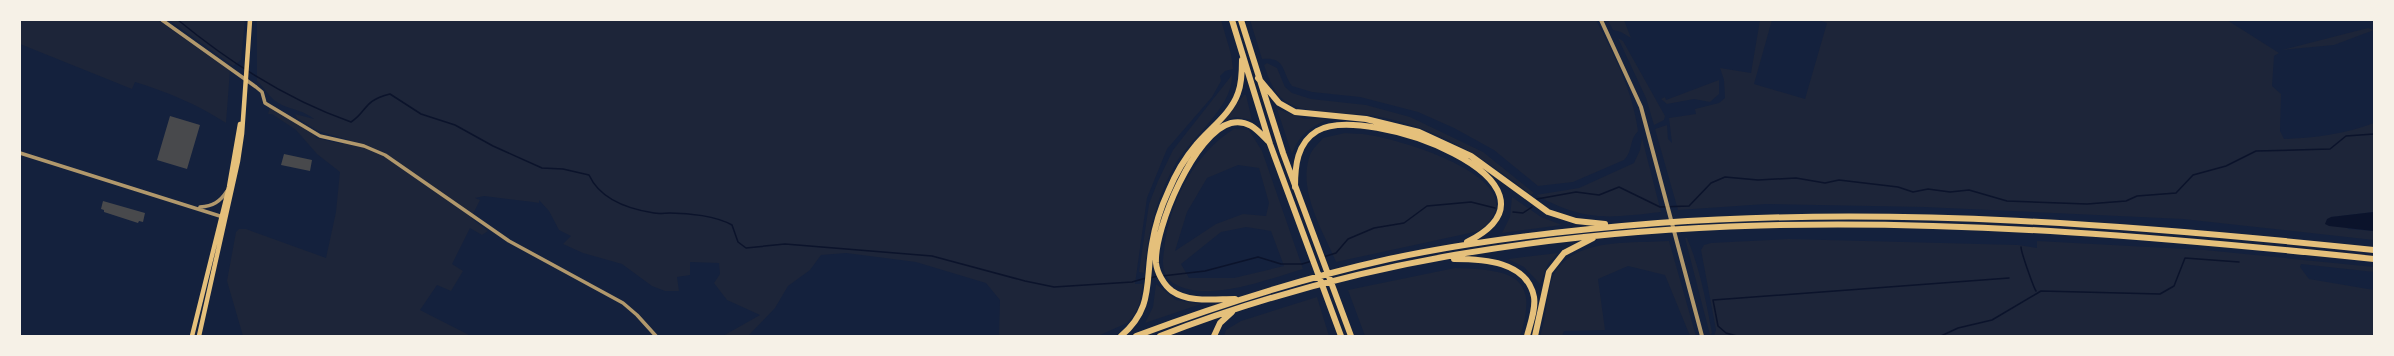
<svg xmlns="http://www.w3.org/2000/svg" width="2394" height="356" viewBox="0 0 2394 356" font-family="'Titillium Web',sans-serif">
<style>
.green{fill:#1d2539;fill-rule:evenodd}
.water{fill:#0b132b}
.lines{fill:none;stroke-linecap:round;stroke-linejoin:round}
.stream{stroke:#0b132b;stroke-width:1.5}
.building{fill:#48494c}
.minor{stroke:#b1986c;stroke-width:3.5}
.tertiary{stroke:#b1986c;stroke-width:4}
.secondary{stroke:#e5c07b;stroke-width:4.5}
.motorway{stroke:#e5c07b;stroke-width:6}
</style>
<rect width="100%" height="100%" fill="#14213d"/>
<path class="green" d="M20 20H158L230 70 226 123C197 104 167 92 135 82L132 89 20 44Z
M169 20H245L241 60 233 66Z
M257 20H1221L1231 54 1233 69 1225 71 1220 76 1221 81 1212 97 1167 149 1147 198 1135 284H1143L1139 305 1134 315 1127 323 1098 336H999L1000 300 986 283 916 262 846 253 821 255 810 270 788 286 775 308 748 336H723L760 315 727 300 714 283 720 274 719 263 690 262V275L677 277 679 291H665L652 286 622 264 583 253 563 244 571 236 559 230 549 211 539 200V203L533 202 484 196 475 198 480 200 471 218 488 231 482 235 470 228 452 264 463 271 451 291 437 285 420 310 471 336H243L227 281 236 232 239 229H246L326 258 336 212 340 172 317 154 296 130 272 114H268L270 107 314 133 316 138 342 144 349 140 318 131 297 118 295 114 314 119C304 111 294 110 282 105 270 100 266 89 257 81Z
M1250 20H1596C1614 55 1633 91 1638 131 1629 140 1633 151 1624 160L1573 182 1538 186 1494 150 1454 128 1418 112 1360 97 1312 92 1292 86C1281 70 1286 57 1262 59Z
M1608 20H1624L1631 38 1621 32 1613 30Z
M1760 20H1772L1754 84 1805 99 1827 23 1818 20H2227L2279 53 2274 56 2272 86 2281 94 2280 131 2284 139C2316 138 2344 134 2374 123V212L2331 217 2349 229 2374 231V240L2183 219 1924 207 1766 204 1678 210 1655 129 1667 125 1668 139 1672 143 1669 118 1696 114 1695 109 1719 103 1725 98 1724 80 1720 68 1751 73Z
M2368 28 2374 30 2334 45 2282 50Z
M1618 38 1623 41 1665 116 1664 120 1654 125 1646 98Z
M1267 63 1277 68 1285 87 1292 93 1311 99 1366 105 1410 117 1483 152 1534 193 1531 195C1480 155 1439 128 1375 116 1349 112 1313 115 1290 104 1275 97 1269 80 1264 65Z
M1232 75C1233 107 1192 136 1176 163 1156 198 1148 233 1144 273L1139 272 1149 204 1158 181 1173 150Z
M1719 80V94L1710 102 1694 99 1667 104 1661 99 1665 97 1666 100Z
M1244 95H1246L1252 120 1235 117 1225 121 1223 120Z
M1277 109 1305 119H1328C1308 129 1300 134 1292 154Z
M1234 129 1249 130 1262 151 1303 269C1268 279 1207 304 1173 283 1162 276 1162 262 1164 251 1168 205 1194 153 1234 129ZM1238 165 1259 168 1269 203 1266 216 1243 214 1216 224 1175 251 1187 212 1207 178ZM1246 227 1271 231 1284 266 1234 278H1189L1181 264 1221 232Z
M1345 133C1353 134 1361 133 1369 135 1403 140 1545 182 1479 231L1336 262C1323 231 1297 190 1310 155 1312 149 1319 143 1323 138Z
M1642 138 1661 212C1608 218 1585 222 1536 195L1579 188 1634 163 1640 150Z
M1512 197 1541 217 1562 225 1502 233 1510 217Z
M1685 238H1687C1700 268 1706 301 1712 333L1710 335Z
M1789 239 2018 245 2037 248V241L2205 250 2374 267V272L2301 264 2300 267 2309 279 2374 290V336H1714L1716 330 1701 250 1704 245 1711 243Z
M1669 241 1696 336H1690L1665 275 1628 266 1598 279 1605 330 1564 331 1562 336H1540C1546 319 1546 300 1551 282 1566 236 1630 244 1669 241Z
M1558 253 1548 264 1540 284 1524 267 1508 259Z
M1455 268C1508 270 1541 273 1520 336H1365L1348 290Z
M1156 284 1176 300 1201 304 1145 323 1153 307Z
M1317 297 1329 336H1224L1226 330 1241 321Z"/>
<path class="water" d="M2374 212V231L2329 226 2325 224 2327 219 2331 217Z"/>
<g class="lines">
<path class="stream" d="M178 20C229 62 288 100 351 122 368 111 362 101 390 94L421 114 455 125 493 146 542 168 563 169 589 175C600 199 628 209 654 213 659 214 665 213 670 213 689 213 716 216 732 225L738 242 746 248 785 244 932 256 1025 281 1054 287 1132 282 1146 278
M1537 199 1576 192 1599 195 1619 187 1660 207 1689 206 1711 183 1725 177 1758 180 1796 178 1825 183 1839 180 1898 187 1913 192 1928 189 1950 192 1969 190 2007 201 2087 204 2126 201 2137 196 2176 193 2193 175 2226 166 2256 151 2330 149 2346 136 2374 134
M1513 212 1523 213 1532 207
M2021 247C2021 252 2033 286 2036 291
M1323 257 1336 253 1348 239 1374 228 1404 223 1427 206 1471 202 1495 208
M1162 276 1205 271 1258 257 1281 264H1302L1312 261
M1150 278 1158 276
M1737 336 1726 333 1718 326 1713 300 2009 278
M1941 336 1958 328 1992 320 2041 291 2160 294 2174 286 2185 258 2239 262"/>
</g>
<path class="building" d="M170 116 200 125 187 169 157 160Z
M284 154 312 160 310 171 281 165Z
M103 201 145 213 143 222 139 221 138 223 104 212V210L101 209Z"/>
<g class="lines">
<path class="minor" d="M162 20 256 87 262 92 265 103 320 136 364 146 385 155 509 241 623 303 637 315 656 336
M20 153 223 217
M200 207C213 206 220 202 227 191"/>
<path class="tertiary" d="M1601 20 1641 107 1702 336"/>
<path class="secondary" d="M192 336 229 187 240 124
M199 336 238 161 242 134 250 20"/>
<path class="motorway" d="M1232 20 1270 144 1341 336
M1241 20 1283 153 1351 336
M1258 78 1279 103 1295 112 1366 119 1419 132 1471 156 1548 212 1576 221 1605 224
M1295 187C1295 166 1297 143 1317 131 1365 102 1584 183 1467 242
M1454 259C1483 259 1527 261 1534 297 1536 309 1530 324 1527 336
M1235 299C1215 299 1189 303 1172 291 1164 285 1157 273 1156 263 1154 228 1195 132 1231 123 1249 119 1258 131 1269 142
M1121 336C1154 308 1145 282 1152 244 1155 226 1160 209 1168 192 1175 175 1184 159 1196 145 1209 129 1231 114 1238 93 1242 83 1242 71 1242 60
M1136 336C1219 305 1303 278 1389 259 1478 240 1568 230 1658 223 1898 206 2135 225 2374 250
M1160 336C1545 186 1972 217 2374 259
M1214 336 1220 323 1232 312
M1535 336 1549 272 1564 253 1593 238"/>
</g>
<rect width="2394" height="356" fill="none" stroke="#f6f1e7" stroke-width="42"/>
</svg>
